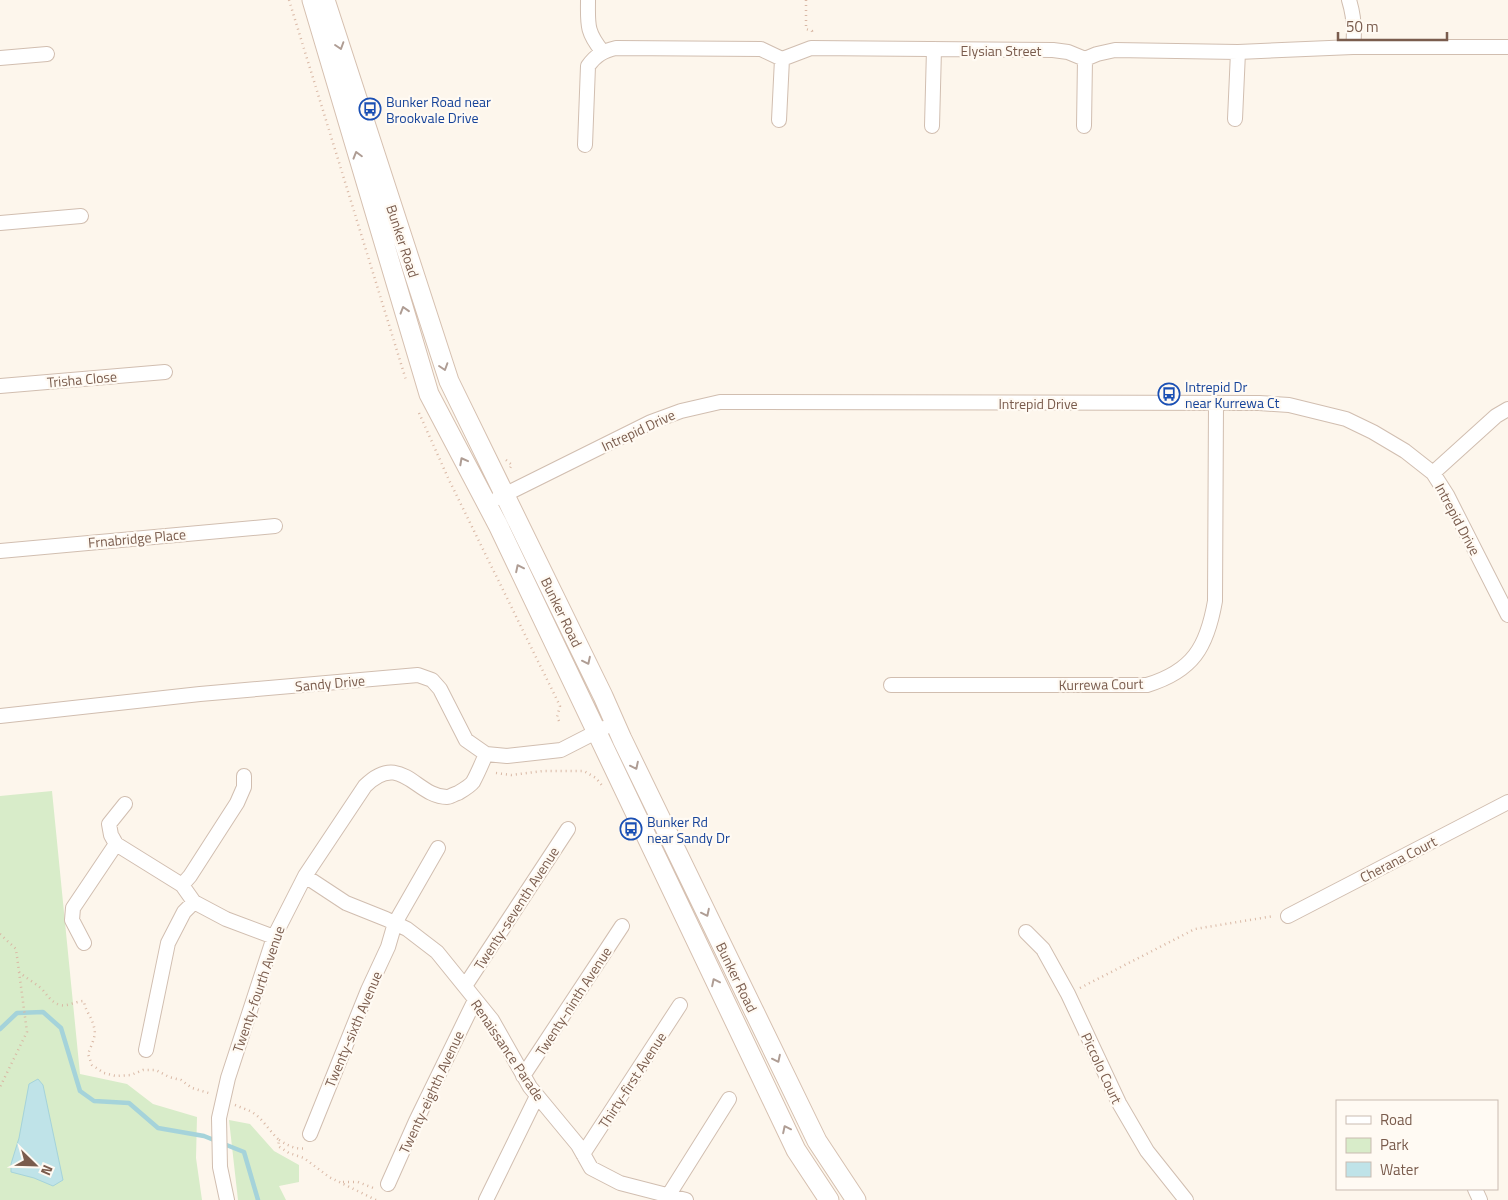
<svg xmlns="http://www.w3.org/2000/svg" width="1508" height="1200" viewBox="0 0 1508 1200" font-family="'Titillium Web',sans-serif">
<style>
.green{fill:#d8ecc9}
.water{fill:#bfe3e8;stroke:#a5d3da}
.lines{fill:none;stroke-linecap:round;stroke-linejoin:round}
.stream{stroke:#a5d3da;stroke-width:4.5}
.street-casing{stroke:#d1beb0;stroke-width:16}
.secondary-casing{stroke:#d6c0b0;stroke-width:21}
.path{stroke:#d9b8a5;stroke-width:2.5;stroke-dasharray:1 4;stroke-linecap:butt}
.street{stroke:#fff;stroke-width:14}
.secondary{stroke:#fff;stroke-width:19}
.oneway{stroke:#af9d94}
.labels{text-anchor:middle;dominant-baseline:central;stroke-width:4.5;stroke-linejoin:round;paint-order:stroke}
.street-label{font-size:14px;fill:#7a5c4d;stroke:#fffaf3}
.transit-label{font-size:14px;fill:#164399;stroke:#fffaf3;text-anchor:start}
</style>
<rect width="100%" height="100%" fill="#fdf6ec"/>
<path class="green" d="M52 791 80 1074 127 1084 153 1104 197 1117 196 1158 202 1200H0V796Z
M229 1120 250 1124 274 1151 299 1165V1182L279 1186 286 1200H238Z"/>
<path class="water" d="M38 1079 43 1085 63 1180 53 1186 34 1178 11 1172V1164L19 1138 29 1084Z"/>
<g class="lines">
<path class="stream" d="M0 1029 17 1013 43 1012 61 1028 80 1091 94 1101 129 1103 158 1128 204 1136 244 1152 258 1200"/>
<g class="street-casing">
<path id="street" d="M588 0C588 24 586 31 602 51
M1353 47H1508
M0 58 47 54
M1235 119 1238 52
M779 120 782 59
M932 126 934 49
M1084 126 1085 59
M585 145 588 66C596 55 603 51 616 48L761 49 782 59 811 48 1053 50 1068 52 1085 59 1097 54 1115 50 1238 52 1353 47C1355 31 1354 16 1349 0
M0 223 81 216
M0 386 165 372
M1433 473 1496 416 1508 409
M498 498 651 422 681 411 720 402 1259 403 1289 405 1346 419 1373 432 1405 451 1433 473 1447 495 1508 615
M0 551 275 526
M891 685H1147C1193 671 1207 647 1215 601L1216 403
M0 716 200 694 418 675 432 680 440 689 466 740 486 754 507 756 561 750 604 728
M125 804 109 824 111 835 116 844 182 885 194 902 226 919 274 937
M305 876 346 903 386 919 407 929 437 952 492 1020 530 1087 578 1145 591 1168 620 1183 686 1200
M182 885 190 876 237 803 244 787V776
M1288 916 1508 802
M1026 932 1043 949 1068 994 1119 1103 1147 1151 1186 1200
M84 943 72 920 73 908 116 844
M465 986 568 829
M146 1050 168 943 184 912 194 902
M523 1076 622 926
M310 1134 368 990 388 947 395 923 438 848
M583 1154 680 1005
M388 1184 416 1121 475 1000
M1475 1189 1480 1200
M668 1196 729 1099
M227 1200 220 1167 219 1118 228 1078 274 937 305 876 365 786C401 750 416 797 447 797 450 797 454 794 458 793 463 790 470 786 473 782 478 773 482 763 486 754
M486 1200 537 1096"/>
</g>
<g class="secondary-casing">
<path id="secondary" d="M312 0 429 394 498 525 796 1150 829 1200
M325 0 449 381 603 696 622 739 817 1141 856 1200"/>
</g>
<path class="path" d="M289 0 406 380
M806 0V29L812 31V35
M419 413 449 480 560 706 557 717 560 723
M506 460 512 465 510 468
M496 773 511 775 543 771H584L596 778 604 788
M0 934 16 949 27 1032 0 1087
M19 972C26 978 35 983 42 989 48 996 51 1002 60 1005 68 1007 75 1001 84 1001 85 1011 92 1017 94 1027 97 1035 91 1046 88 1054L92 1065 104 1073 116 1076 131 1075 143 1070H156L169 1077 181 1080 192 1088 212 1094
M1080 988 1195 929 1274 916
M235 1105C240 1107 245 1109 250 1111 262 1117 269 1131 279 1140L278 1146 289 1153 304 1158 329 1177 376 1200
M279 1140C289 1146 296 1150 307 1148
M343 1182H358L376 1189"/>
<use href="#street" class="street"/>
<use href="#secondary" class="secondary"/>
</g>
<defs><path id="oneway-chevron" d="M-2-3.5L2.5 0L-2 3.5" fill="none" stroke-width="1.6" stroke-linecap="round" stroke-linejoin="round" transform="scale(1.25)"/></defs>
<g class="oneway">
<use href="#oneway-chevron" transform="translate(340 46) rotate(72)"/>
<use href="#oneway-chevron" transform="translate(357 155) rotate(-106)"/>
<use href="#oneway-chevron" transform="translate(404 310) rotate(-107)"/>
<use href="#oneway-chevron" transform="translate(444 367) rotate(72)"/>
<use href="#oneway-chevron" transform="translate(463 461) rotate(-118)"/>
<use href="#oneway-chevron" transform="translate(519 568) rotate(-116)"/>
<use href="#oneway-chevron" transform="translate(587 661) rotate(64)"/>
<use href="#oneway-chevron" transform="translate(635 766) rotate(64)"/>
<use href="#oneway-chevron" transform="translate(706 913) rotate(64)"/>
<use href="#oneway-chevron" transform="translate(715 982) rotate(-116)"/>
<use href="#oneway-chevron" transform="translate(777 1059) rotate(64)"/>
<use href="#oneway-chevron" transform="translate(786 1129) rotate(-116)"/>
</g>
<defs>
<g id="bus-ring" transform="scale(1.125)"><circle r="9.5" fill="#fffaf3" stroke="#1a4fb4" stroke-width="1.5"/><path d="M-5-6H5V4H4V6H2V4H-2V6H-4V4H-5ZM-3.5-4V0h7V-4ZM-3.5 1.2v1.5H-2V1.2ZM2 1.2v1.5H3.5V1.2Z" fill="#1a4fb4"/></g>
</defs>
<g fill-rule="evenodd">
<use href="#bus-ring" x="370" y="109"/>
<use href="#bus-ring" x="1169" y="394"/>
<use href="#bus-ring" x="631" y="829"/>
</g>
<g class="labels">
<g class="street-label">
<text x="1001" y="50">Elysian Street</text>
<text transform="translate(403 241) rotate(72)">Bunker Road</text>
<text transform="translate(82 379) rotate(-5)">Trisha Close</text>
<text x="1038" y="403">Intrepid Drive</text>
<text transform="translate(638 430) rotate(-25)">Intrepid Drive</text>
<text transform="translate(1458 519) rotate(62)">Intrepid Drive</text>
<text transform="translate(137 538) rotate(-5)">Frnabridge Place</text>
<text transform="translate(562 612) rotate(64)">Bunker Road</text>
<text transform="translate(330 683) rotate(-5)">Sandy Drive</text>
<text transform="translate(1101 684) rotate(-1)">Kurrewa Court</text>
<text transform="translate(1398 859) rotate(-27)">Cherana Court</text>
<text transform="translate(516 908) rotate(-57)">Twenty-seventh Avenue</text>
<text transform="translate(737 977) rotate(64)">Bunker Road</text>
<text transform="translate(258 989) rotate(-71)">Twenty-fourth Avenue</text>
<text transform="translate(573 1001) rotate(-57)">Twenty-ninth Avenue</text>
<text transform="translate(353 1029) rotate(-67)">Twenty-sixth Avenue</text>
<text transform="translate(508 1050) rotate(56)">Renaissance Parade</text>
<text transform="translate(1102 1068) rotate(65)">Piccolo Court</text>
<text transform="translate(632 1080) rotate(-57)">Thirty-first Avenue</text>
<text transform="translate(431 1092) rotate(-65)">Twenty-eighth Avenue</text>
</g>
<g class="transit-label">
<text x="386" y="101">Bunker Road near<tspan x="386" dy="16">Brookvale Drive</tspan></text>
<text x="1185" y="386">Intrepid Dr<tspan x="1185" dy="16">near Kurrewa Ct</tspan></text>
<text x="647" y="821">Bunker Rd<tspan x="647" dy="16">near Sandy Dr</tspan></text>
</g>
</g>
<rect x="1336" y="1100" width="162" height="90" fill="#fffaf3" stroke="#cabbb1"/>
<rect x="1346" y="1116" width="25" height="8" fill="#ffffff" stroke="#cabbb1"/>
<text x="1380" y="1125" font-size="15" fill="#7a5c4d">Road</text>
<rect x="1346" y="1138" width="25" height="15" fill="#d8ecc9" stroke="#cabbb1"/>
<text x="1380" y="1150" font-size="15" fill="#7a5c4d">Park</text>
<rect x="1346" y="1162" width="25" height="15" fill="#bfe3e8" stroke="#cabbb1"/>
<text x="1380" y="1175" font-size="15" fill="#7a5c4d">Water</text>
<g transform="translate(35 1165) rotate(113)" stroke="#fffaf3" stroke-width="4" paint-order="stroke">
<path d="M0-4L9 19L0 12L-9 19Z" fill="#7a5c4d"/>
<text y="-8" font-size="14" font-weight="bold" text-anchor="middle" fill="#7a5c4d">N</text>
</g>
<path d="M1338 32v8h109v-8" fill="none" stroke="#7a5c4d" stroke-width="2.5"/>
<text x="1346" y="32" font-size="15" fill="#7a5c4d" stroke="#fffaf3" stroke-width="4" paint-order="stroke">50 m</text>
</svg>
